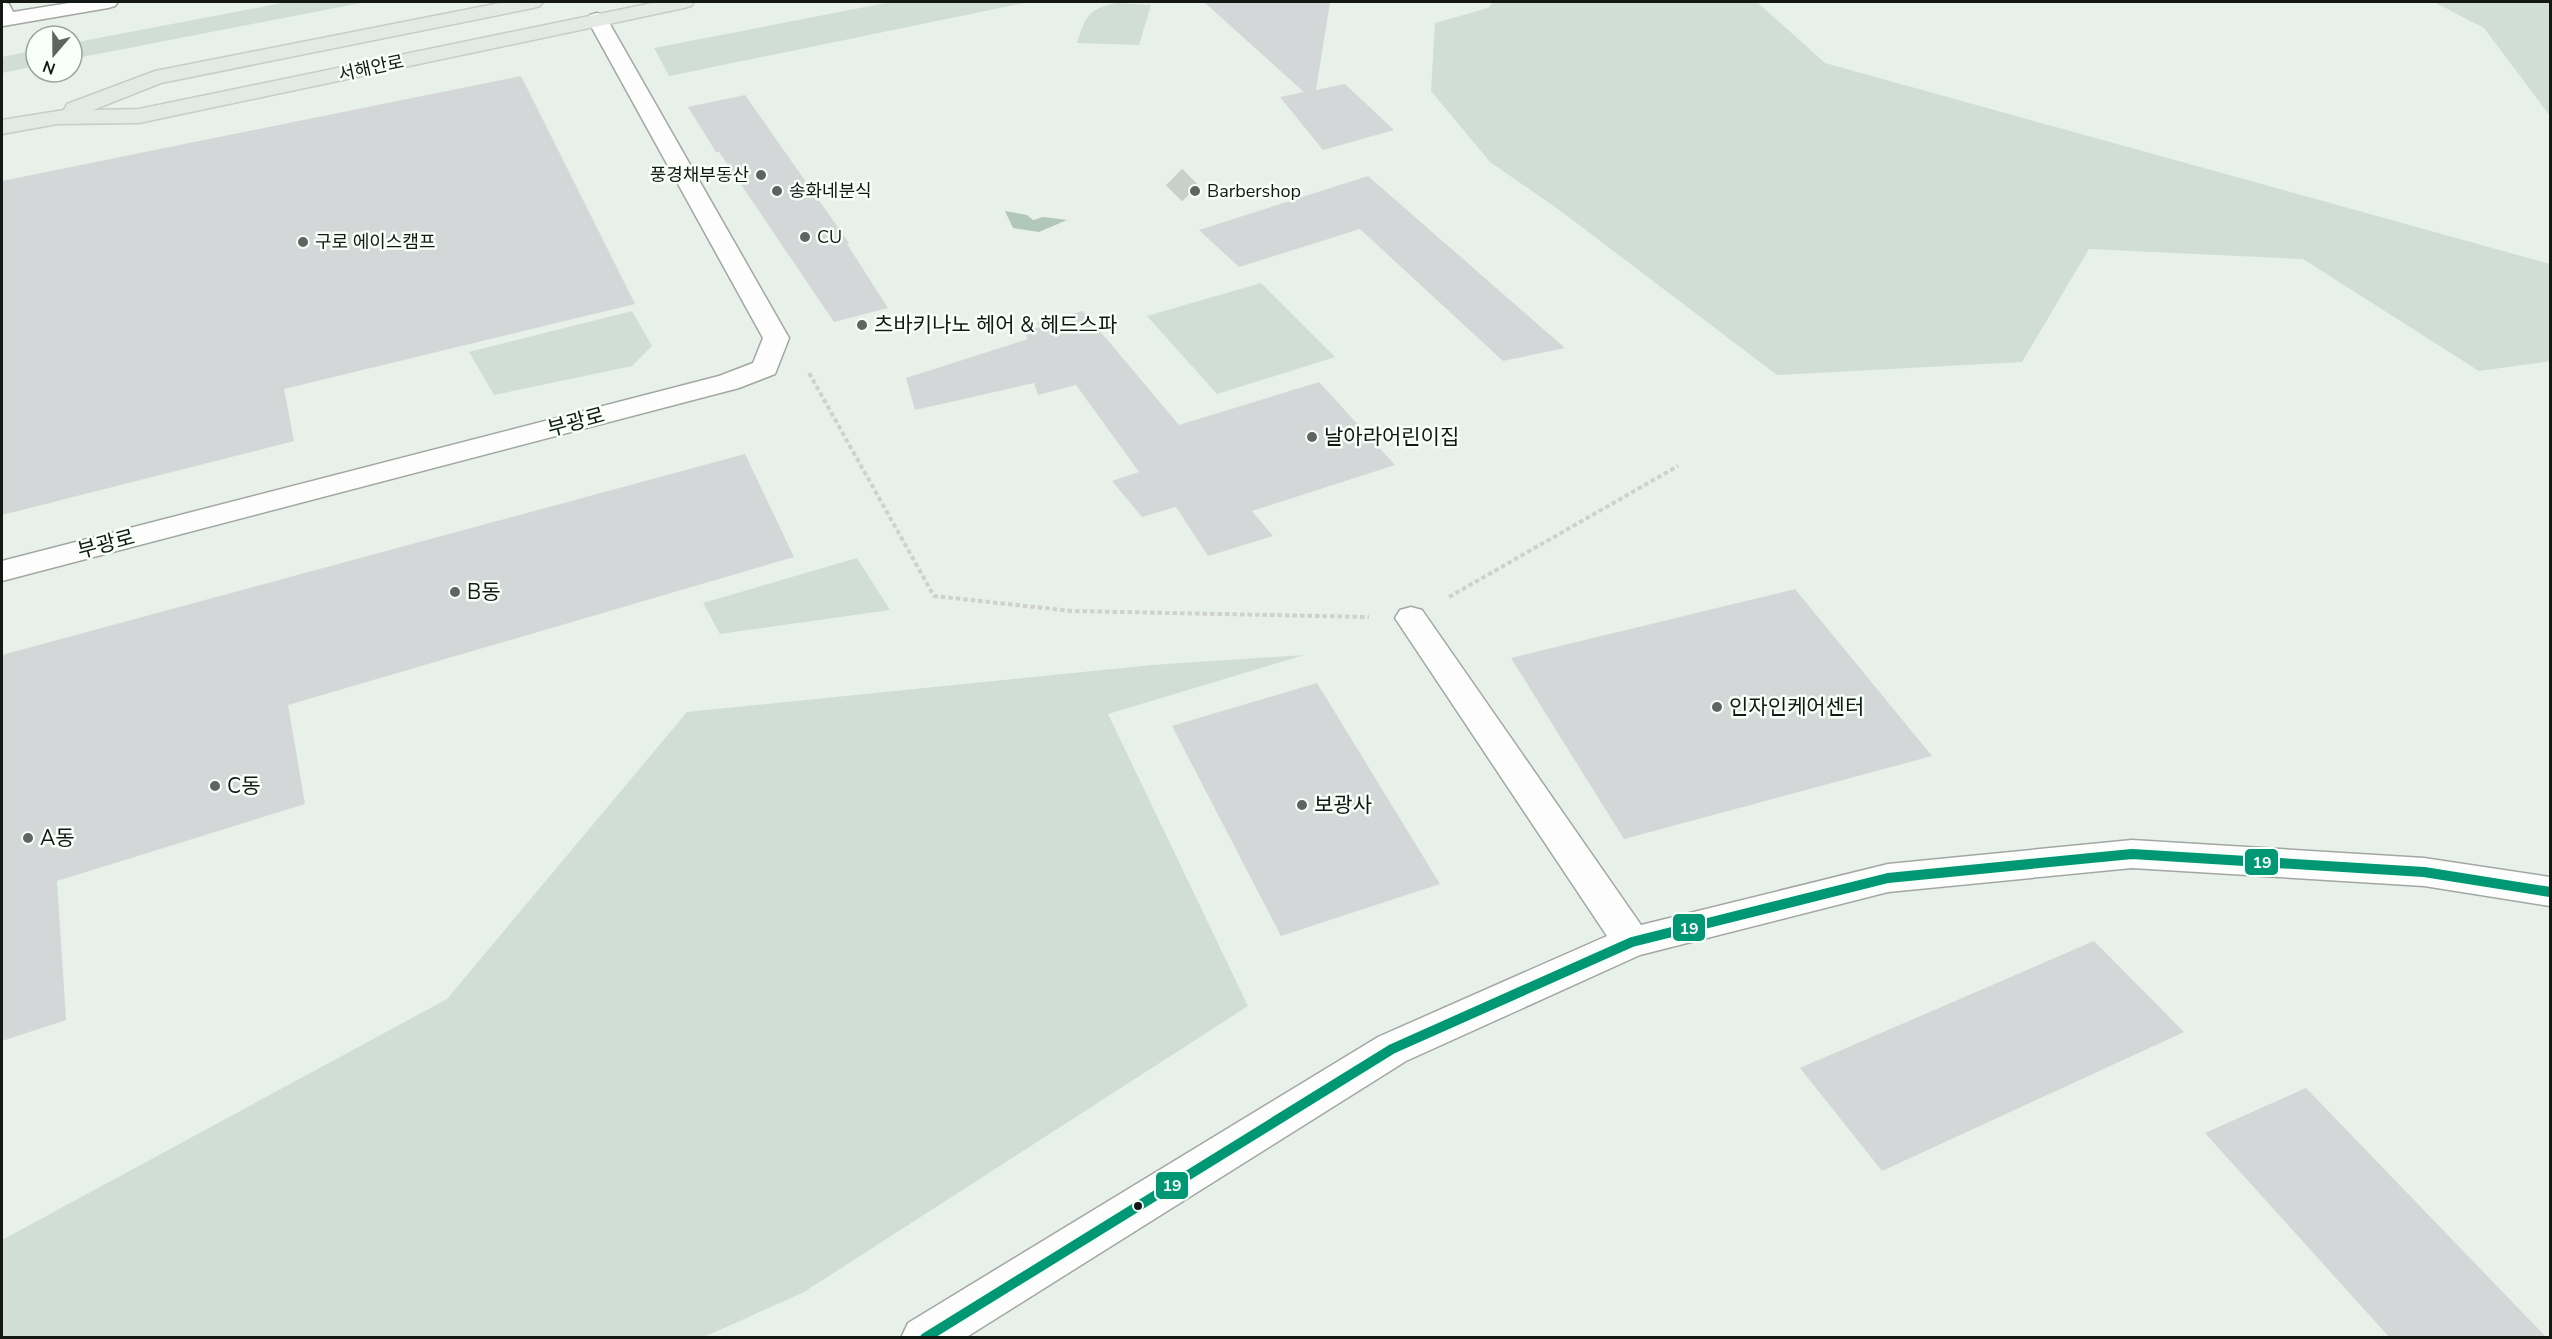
<svg xmlns="http://www.w3.org/2000/svg" width="2552" height="1339" viewBox="0 0 2552 1339" font-family="'Nunito Sans','Noto Sans KR',sans-serif">
<style>
.green{fill:#d0ded5}
.water{fill:#b1c7b8}
.building{fill:#d4d7d7}
.lines{fill:none;stroke-linecap:round;stroke-linejoin:round}
.minor-tunnel{stroke:#c8d0ca;stroke-width:23;stroke-dasharray:23 12;stroke-linecap:butt}
.minor-casing{stroke:#a2a7a3;stroke-width:3}
.major-casing{stroke:#c8cbc9;stroke-width:3}
.path{stroke:#ced1d0;stroke-width:4;stroke-dasharray:4.5 3;stroke-linecap:butt}
.minor{fill:#fcfdfc;fill-rule:evenodd}
.major{fill:#e3e9e5;fill-rule:evenodd}
.bus-1-casing{stroke:#f6fff8;stroke-width:15}
.bus-1{stroke:#009775;stroke-width:10}
.poi-dot{fill:#5e6460;stroke:#f6fff8;stroke-width:2}
.bus-dot{fill:#131815;stroke:#f6fff8;stroke-width:2}
.labels{text-anchor:middle;dominant-baseline:central;stroke-width:5;stroke-linejoin:round;paint-order:stroke}
.far-street-label{font-size:18px;fill:#131815;stroke:#f6fff8}
.far-poi-label{font-size:18px;fill:#131815;stroke:#f6fff8;text-anchor:start}
.poi-label{font-size:21px;fill:#131815;stroke:#f6fff8;text-anchor:start}
.street-label{font-size:21px;fill:#131815;stroke:#f6fff8}
.line-badge{stroke:#f6fff8;stroke-width:2}
.badge-label{font-size:16px;text-anchor:middle;font-weight:bold;fill:#fff}
</style>
<rect width="100%" height="100%" fill="#e8f0ea"/>
<path class="green" d="M288 2H366L72 59V43Z
M891 2H1029L669 76 654 48Z
M1493 2H1757L1825 63 2550 264V361L2479 371 2303 259 2089 249 2022 362 1777 375 1558 209 1490 162 1431 91 1435 23 1488 8Z
M2434 2H2550V116L2484 28Z
M1116 3 1151 5 1139 45 1077 43C1086 17 1087 9 1116 3Z
M36 50V66L2 73V57Z
M1261 283 1335 357 1217 394 1147 316Z
M632 311 652 346 632 366 494 395 469 352Z
M857 558 890 610 720 634 703 603Z
M1304 655 1108 714 1248 1006 804 1292 704 1337H2V1240L447 999 687 712 1152 665Z"/>
<path class="water" d="M1005 211 1027 215 1033 220 1043 217 1067 220 1039 232 1013 228Z"/>
<path class="building" d="M1204 2H1330L1316 90 1345 84 1394 130 1323 150 1280 97 1304 92Z
M521 76 635 304 284 389 294 441 2 515V181Z
M745 95 849 243 847 244 888 308 834 322 719 152H716L688 107Z
M1368 176 1565 348 1503 361 1360 229 1239 267 1199 230Z
M1083 311 1179 425 1319 382 1395 465 1252 511 1273 536 1208 556 1176 507 1142 517 1112 481 1139 472 1076 385 1038 395 1034 383 915 410 906 378 1028 339 1023 331 1040 327 1037 323Z
M745 454 794 557 288 705 305 804 57 881 66 1020 2 1041V655Z
M1795 589 1932 756 1624 839 1511 658Z
M1317 683 1440 884 1281 936 1172 726Z
M2094 941 2184 1032 1882 1171 1800 1068Z
M2306 1088 2547 1338H2390L2205 1133Z"/>
<g class="lines">
<path class="minor-tunnel" d="M1174 177 1193 196"/>
<g class="minor-casing">
<path id="minor" d="M2 2 9 4 13 12 75 2H118L115 6 108 8 3 26Z
M597 13 604 15 607 19 789 338 775 374 739 388 2 581V561L719 376 753 363 763 338 587 19 590 15Z
M1411 607 1422 610 1641 925 1888 864 2132 840 2424 858 2550 877V906L2424 886 2132 868 1888 892 1640 955 1406 1061 965 1338H901L908 1323 1378 1037 1607 936 1395 618 1400 610Z"/>
</g>
<g class="major-casing">
<path id="major" d="M505 2H543L540 6 533 8 161 83 93 110 139 109 657 2H694L691 6 684 8 139 123 57 124 2 134V120L64 110 67 104 155 71Z"/>
</g>
<path class="path" d="M809 373 934 596 1072 611 1369 617
M1449 597 1678 466"/>
<use href="#minor" class="minor"/>
<use href="#major" class="major"/>
<g class="bus-1-casing">
<path id="bus-1" d="M925 1338 1392 1049 1632 942 1888 878 2132 854 2424 872 2550 892"/>
</g>
<use href="#bus-1" class="bus-1"/>
</g>
<g class="poi-dot">
<circle cx="761" cy="175" r="6"/>
<circle cx="777" cy="191" r="6"/>
<circle cx="1195" cy="191" r="6"/>
<circle cx="805" cy="237" r="6"/>
<circle cx="303" cy="242" r="6"/>
<circle cx="862" cy="325" r="6"/>
<circle cx="1312" cy="437" r="6"/>
<circle cx="455" cy="592" r="6"/>
<circle cx="1717" cy="707" r="6"/>
<circle cx="215" cy="786" r="6"/>
<circle cx="1302" cy="805" r="6"/>
<circle cx="28" cy="838" r="6"/>
</g>
<circle class="bus-dot" cx="1138" cy="1206" r="5"/>
<g class="labels">
<g class="far-street-label">
<text transform="translate(371 68) rotate(-12)">서해안로</text>
</g>
<g class="far-poi-label">
<text x="749" y="175" text-anchor="end">풍경채부동산</text>
<text x="789" y="191">송화네분식</text>
<text x="1207" y="191">Barbershop</text>
<text x="817" y="237">CU</text>
<text x="315" y="242">구로 에이스캠프</text>
</g>
<g class="poi-label">
<text x="874" y="325">츠바키나노 헤어 &amp; 헤드스파</text>
<text x="1324" y="437">날아라어린이집</text>
<text x="467" y="592">B동</text>
<text x="1729" y="707">인자인케어센터</text>
<text x="227" y="786">C동</text>
<text x="1314" y="805">보광사</text>
<text x="40" y="838">A동</text>
</g>
<g class="street-label">
<text transform="translate(576 422) rotate(-15)">부광로</text>
<text transform="translate(106 544) rotate(-15)">부광로</text>
</g>
</g>
<g class="line-badge">
<rect x="2244" y="848" width="35" height="28" rx="6" fill="#009775"/>
<rect x="1672" y="913" width="34" height="29" rx="6" fill="#009775"/>
<rect x="1155" y="1171" width="34" height="29" rx="6" fill="#009775"/>
</g>
<g class="badge-label">
<text x="2262" y="868">19</text>
<text x="1689" y="934">19</text>
<text x="1172" y="1191">19</text>
</g>
<rect width="2552" height="1339" fill="none" stroke="#131815" stroke-width="6"/>
<g transform="translate(54 54) rotate(200)"><circle r="28" fill="#f6fff8" stroke="#9ba39d" stroke-width="1.5"/>
<path d="M0-4.5L10 22L0 15L-10 22Z" fill="#5e6460"/>
<text y="-9" font-size="16" font-weight="bold" text-anchor="middle" fill="#131815">N</text>
</g>
</svg>
